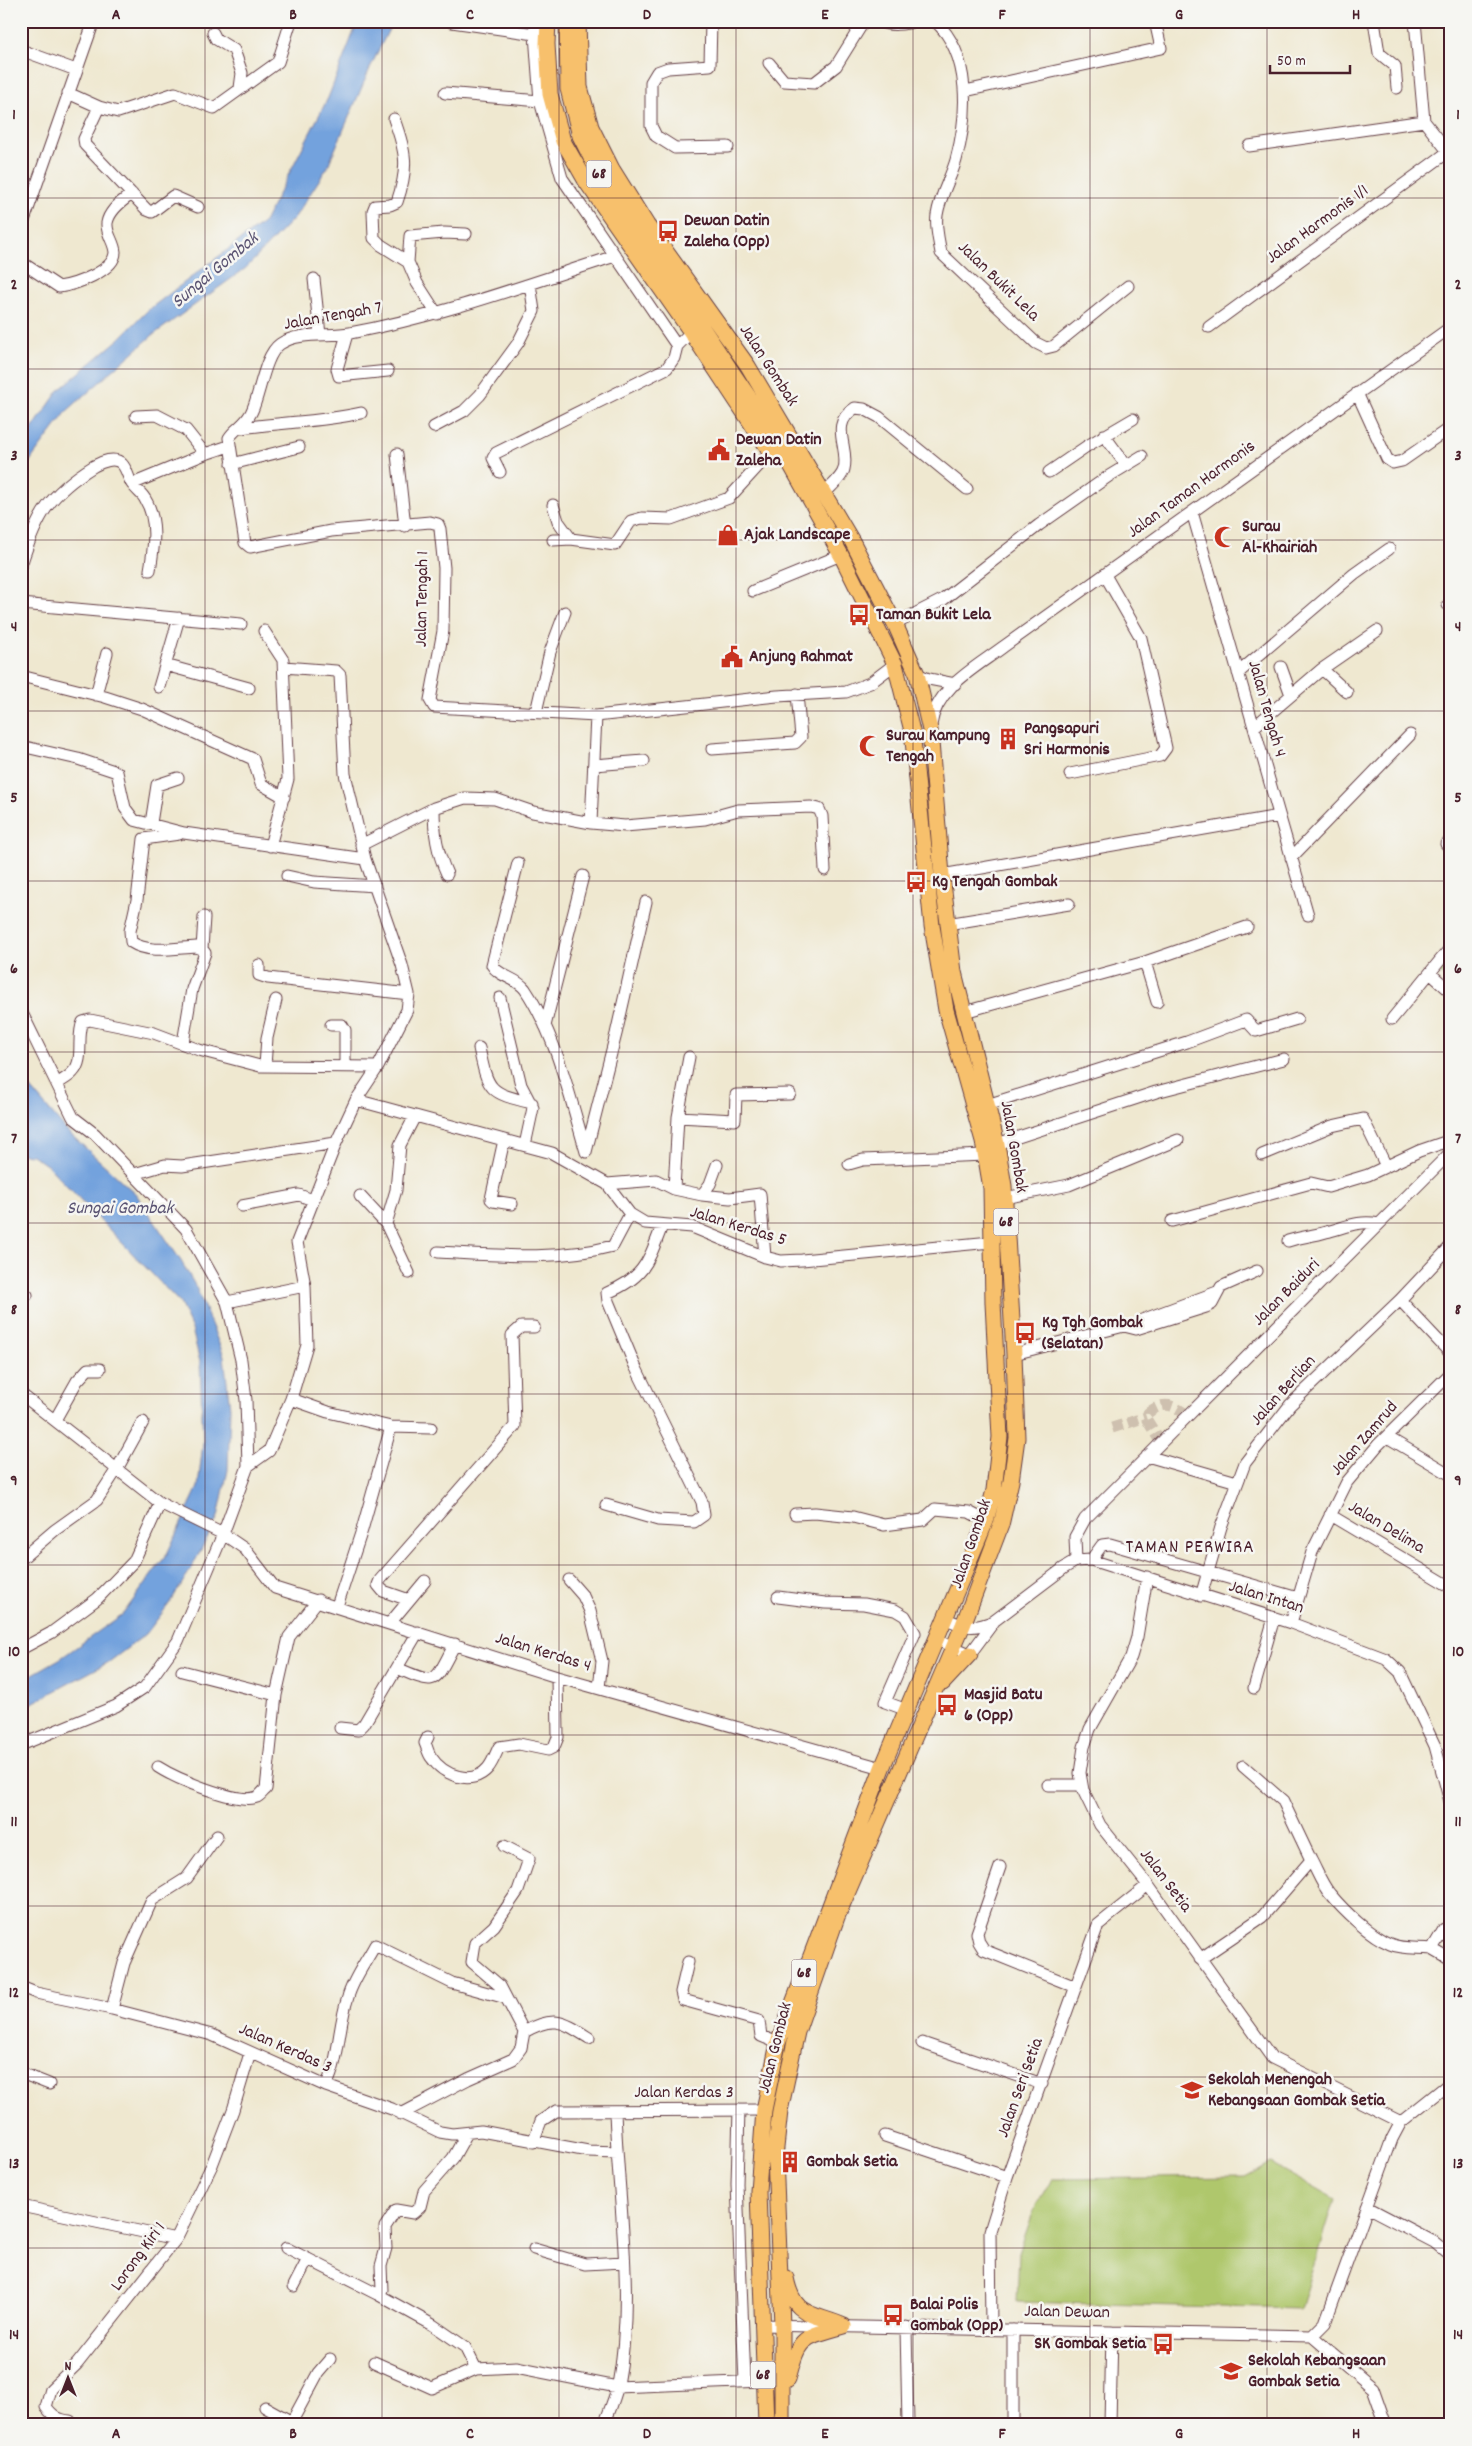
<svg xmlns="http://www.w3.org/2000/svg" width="1472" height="2446" viewBox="0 0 1472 2446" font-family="Dekko,sans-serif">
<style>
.green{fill:#afc76c;stroke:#7c734c}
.water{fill:#73a2dd;stroke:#5e6084}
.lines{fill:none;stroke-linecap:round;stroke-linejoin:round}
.minor-tunnel{stroke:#cec0af;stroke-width:11;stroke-dasharray:11 5.5;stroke-linecap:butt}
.minor-casing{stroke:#633d44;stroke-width:13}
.major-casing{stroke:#633d44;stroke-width:17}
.minor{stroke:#fff;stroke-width:11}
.major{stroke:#f7c06c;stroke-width:15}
.grid{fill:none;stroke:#4a1f2b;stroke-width:1;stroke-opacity:0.55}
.labels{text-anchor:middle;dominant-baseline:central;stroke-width:5;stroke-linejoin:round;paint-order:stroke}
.shield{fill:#f6f6f2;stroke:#7e6067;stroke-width:1}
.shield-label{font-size:16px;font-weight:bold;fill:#4a1f2b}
.poi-label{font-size:18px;font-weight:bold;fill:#4a1f2b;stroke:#f6f6f2;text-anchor:start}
.street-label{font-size:18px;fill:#4a1f2b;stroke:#f6f6f2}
.water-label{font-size:19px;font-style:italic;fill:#5a5372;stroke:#f6f6f2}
.neighbourhood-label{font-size:19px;letter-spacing:1px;fill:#4a1f2b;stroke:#f6f6f2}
.neatline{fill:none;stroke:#4a1f2b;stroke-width:2}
.grid-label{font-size:16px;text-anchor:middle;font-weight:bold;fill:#4a1f2b}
</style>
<rect width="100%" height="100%" fill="#f6f6f2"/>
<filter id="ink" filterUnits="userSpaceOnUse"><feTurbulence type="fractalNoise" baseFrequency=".02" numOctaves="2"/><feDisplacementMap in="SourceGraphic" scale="10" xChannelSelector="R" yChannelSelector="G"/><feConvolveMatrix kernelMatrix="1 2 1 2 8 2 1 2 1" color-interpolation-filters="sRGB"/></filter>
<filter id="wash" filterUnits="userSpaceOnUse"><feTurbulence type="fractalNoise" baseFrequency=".0096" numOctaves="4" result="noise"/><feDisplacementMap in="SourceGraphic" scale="20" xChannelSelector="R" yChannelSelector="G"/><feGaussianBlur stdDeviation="1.12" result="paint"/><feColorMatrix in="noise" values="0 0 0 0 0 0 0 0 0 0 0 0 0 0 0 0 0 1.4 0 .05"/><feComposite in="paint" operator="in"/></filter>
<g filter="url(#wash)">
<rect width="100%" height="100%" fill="#efe8d0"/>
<path class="green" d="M1451 960V982L1440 973Z
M1271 2163 1334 2199 1300 2309 1017 2302 1019 2252 1034 2210 1052 2179 1245 2177Z"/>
<path class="water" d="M358 21H393L371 66 327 168 295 217 246 268 153 335 68 410 32 458 21 477V445L59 390 119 339 148 310 264 222 328 98Z
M21 1077 67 1131 136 1194 181 1261 196 1287 224 1356 230 1408 228 1470 218 1517 191 1569 169 1604 146 1634 109 1662 21 1709V1681L61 1658 123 1614 167 1554 198 1487 203 1443 200 1362 192 1329 180 1303 48 1166 32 1155 21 1154Z"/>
</g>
<g filter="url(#ink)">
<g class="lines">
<path class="minor-tunnel" d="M1112 1428 1146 1417
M1161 1443 1147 1420 1148 1413C1164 1400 1174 1405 1188 1416"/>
<g class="minor-casing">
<path id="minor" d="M537 21 535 34 540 101 562 178 677 346 691 332
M711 21 710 65 668 68 657 72 651 82V126L656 136 675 148 728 147
M879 21C888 26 905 25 914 21
M935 21C972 55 968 116 956 160 951 178 940 195 937 215 935 227 939 241 941 253L1036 343 1046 348 1054 346 1128 286
M1374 21 1379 53 1395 66 1397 88
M1415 21 1424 121 1451 155
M452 22 535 34
M213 33 216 39 234 50 242 73 240 88
M21 50 76 70
M769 63 784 81 814 83 836 66 864 21
M965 91 1161 48 1155 21
M68 93 99 107 118 112 175 93 214 108 278 62 291 21
M445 93 540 101
M99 107 84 139 85 145 147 210 152 212 173 196 198 207
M394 119C406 152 409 167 397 202L390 205 375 206 373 211 374 238 381 245 408 262 417 283 437 314
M1249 146 1424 121
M21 229 94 21
M615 256C528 284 441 316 350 333 329 337 299 331 280 344 264 355 260 396 251 413 244 426 235 428 229 438L245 543 250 547 331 531 430 522 438 524 440 529 444 568 443 631 430 700 434 707 596 716 777 696 846 692 870 683 895 664
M21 262 59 287C74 285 115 271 115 252 114 241 106 234 107 223 109 211 123 200 132 194
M408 262 410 236 444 233 466 234
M314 279 320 335
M1209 327 1448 152
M347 334 337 369 339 376 388 371
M1357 393 1387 459 1393 463 1402 461 1451 427
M136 416 157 415 186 430 205 454 229 446
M434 427 464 411 480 395 518 343 534 311 530 284
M242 428C282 422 322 422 361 413
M1104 435 1126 465
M397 454 405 526
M232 464 299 447
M500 472 493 458 496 453 667 368 674 358 677 346
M1049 472 1087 446 1133 419
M132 484 205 454
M825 493C831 486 842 478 844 469 850 447 828 425 855 408L864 409 879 417 967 489
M553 505 558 521 571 539
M1192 512 1308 915
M553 540 571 539 615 545 631 521 642 518 671 519 729 498 771 452
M21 565C37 515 49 494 94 466 101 462 115 456 122 464 127 469 128 478 132 484 136 490 142 493 145 499 158 520 154 547 150 570
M753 591 841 555
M21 604 241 624
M1448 605 1451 603
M895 624 944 599 1039 525 1109 476 1142 456
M264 631 283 660 288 779 270 846
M165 665 249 688
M1281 667 1291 695
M1322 669 1377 631
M1238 673 1354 574 1389 549
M917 674 929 679 955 684
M21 676 105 697 142 709 253 759 261 784 284 797
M159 687 179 618
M96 695 107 653
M536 712 550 652 565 612
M931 725C936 688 975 668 1003 647L1451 327
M1254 727 1322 669 1347 692
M21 746 78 759 117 772 125 808 134 820 184 833 365 859
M712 749 795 743 801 737 797 694
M594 765 644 761
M1070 774 1160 756 1166 748 1141 638 1105 575
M434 808C434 833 437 852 447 874
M151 823 157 785 178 778
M591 823 596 716
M179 834 144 839 137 900 130 931 131 942C149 954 175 948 196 947L202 949
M1446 844 1451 848
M361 845 434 808 465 798 495 799 533 812 591 823 625 826 705 819 738 810 811 807 819 809 822 816 825 870
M1291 858 1410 735
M518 863 492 965C499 977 516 977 525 989 557 1037 570 1098 586 1152
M942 875 1279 816
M287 876 314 882 375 886
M947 924 1069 904
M1145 962 1157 1002
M259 965V975L268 978 409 994
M1430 973 1451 992
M500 998 521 1085 533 1108 525 1145
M21 1011 73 1117 95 1134 186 1229 227 1302 241 1360 246 1400 248 1466 223 1534 178 1641 145 1687 116 1706 21 1745
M964 1012 1145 962 1247 927
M1392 1019 1451 947
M331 1025H342L345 1030V1066
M545 1026 583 876
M183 1043 192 989 205 953 202 949 204 917
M479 1048C488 1091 489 1093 532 1103
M265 1066 267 1038 276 1000
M57 1084C62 1080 69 1077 73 1072 85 1060 76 1036 83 1022L90 1020 154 1033 199 1050 260 1066 378 1067
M356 1100 552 1153 607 1184 630 1214 645 1223 692 1227 765 1257 781 1261 802 1260 991 1242
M987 1105 1187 1042 1246 1020 1256 1031 1297 1019
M678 1117 735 1120 736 1095 790 1094
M504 1140 491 1199 493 1201 512 1204
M997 1144 1156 1092 1284 1059
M586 1152 616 1034 646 902
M1262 1155 1332 1126 1363 1119 1386 1166
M849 1164 863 1160 985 1155
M134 1174 165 1165 182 1166 336 1143
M607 1184 656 1180 674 1189 702 1195 710 1184 717 1165
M674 1189 678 1117 689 1057
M702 1195 730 1198 760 1194 765 1257
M360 1196 386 1224
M1005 1198 1069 1185 1178 1140
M242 1206 299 1195 313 1200
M1172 1221 1311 1183 1328 1187 1368 1175 1419 1151 1451 1140
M1288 1241C1300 1237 1313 1236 1326 1232 1346 1227 1358 1220 1379 1224
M438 1252C496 1255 556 1261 613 1246L630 1214
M409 1273 386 1224 396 1190 400 1145 415 1116
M21 1298 27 1295
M1400 1300 1451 1354
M227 1302 305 1286
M1142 1320 1217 1292
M1014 1354 1124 1326 1136 1329 1206 1307 1212 1304 1221 1287 1257 1271
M21 1394 160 1503 223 1534 245 1549 275 1588 557 1677 882 1768
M291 1399 328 1412 391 1427 431 1428
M55 1420 77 1381 88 1369H100
M1387 1437 1451 1475
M1147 1456 1237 1482
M248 1466 269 1451 291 1399 307 1345 305 1286 297 1242 336 1143 356 1100 378 1067 407 1010 409 994 402 965 365 859 345 774 340 675 336 671 284 667
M606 1505 658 1520 694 1522 704 1515 702 1502 635 1366 608 1301 607 1293C645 1277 648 1262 662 1226
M795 1514 815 1513 853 1517 884 1525 923 1520 935 1509 969 1512 986 1521
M1330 1515 1451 1587
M21 1559 55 1530 97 1500 117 1469 143 1422
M1091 1560 1102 1545 1110 1544 1298 1598
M1076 1561 1075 1537 1085 1519 1451 1152
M1147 1577 1137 1637 1131 1657 1090 1729 1084 1747 1080 1773 1083 1790 1100 1825 1148 1885 1272 2058 1401 2122
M569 1580 583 1596 590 1611 602 1661 599 1688
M1201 1596 1221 1527 1245 1463 1290 1405 1400 1300 1451 1246
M778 1597 825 1603 864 1604 895 1610 905 1616 915 1633 885 1702 907 1710
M409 1600 383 1591 378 1585 380 1580 515 1426 512 1335 521 1327H534
M337 1606 362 1530 391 1427
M946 1619C966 1627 973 1630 994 1621L1064 1568 1076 1561 1091 1560 1291 1623 1386 1659 1400 1672 1435 1746 1451 1805
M390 1623 425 1581
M1291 1623 1312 1552 1347 1482 1378 1445 1451 1373
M937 1640 970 1654 993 1623
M21 1649 51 1633 97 1599 134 1561 160 1503
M397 1668C440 1687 433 1683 455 1644
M182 1671 276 1695
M1254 1688 1274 1618
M340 1728 358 1730 364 1724 418 1632
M428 1737 425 1743C427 1747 428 1753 431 1757 443 1775 472 1787 488 1768 493 1762 496 1753 499 1747L519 1744 548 1750 554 1747 558 1737 557 1677
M158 1767C175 1778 238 1805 257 1797 260 1796 263 1791 266 1789L276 1695 289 1637 318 1600
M1048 1785H1082
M1311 1860C1317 1871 1322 1885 1330 1894 1344 1911 1370 1936 1390 1944 1404 1950 1418 1947 1432 1949
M1000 1867 977 1933 979 1942 984 1950 1076 1987
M1444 1929 1432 1949 1451 1960
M1200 1959 1262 1917 1311 1860 1283 1801 1243 1766
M688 1962 681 1992 683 2000 759 2021 761 2036 778 2043
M21 1987 36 1993 112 2009 212 2035 326 2086 392 2109 440 2132 452 2134 481 2131 588 2151 617 2152
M112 2009 124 1963 152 1900 187 1878 217 1836
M524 2032C554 2015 562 2021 589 2038
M922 2043 1042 2084
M21 2073 49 2084
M326 2086C340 2058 338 2026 348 1997 353 1979 366 1962 375 1945L452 1983 506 1998
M739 2110 737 2184 745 2382
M401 2114 468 2079 513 2059 521 2048 524 2032 500 1986 472 1962 475 1943 494 1926 518 1891 529 1859 504 1846
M885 2136 1007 2177
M533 2142 541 2121 556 2111 764 2110
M21 2144 22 2145
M21 2206 176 2239
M1367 2207 1434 2242 1451 2256
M286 2248 377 2294 382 2290 381 2266 386 2248 385 2227 396 2210 413 2213 420 2207 424 2191 453 2158 467 2133
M534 2249 585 2264 624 2262
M294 2286 308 2259
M377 2294 433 2325 465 2347 476 2369
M761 2325 1312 2336 1325 2323 1392 2139 1401 2122 1451 2082
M906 2327 908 2425
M991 2329 990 2231 1007 2177 1098 1925 1148 1885
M1013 2330V2425
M1312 2336 1373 2388 1386 2425
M374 2362 432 2388 476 2369 516 2367 617 2387 763 2381
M265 2407 292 2422
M70 2421C58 2420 53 2416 46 2407L51 2389 77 2364 176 2239 212 2165 233 2110 250 2053
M290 2425 318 2373 330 2359
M604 2425C609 2412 615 2398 618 2385 635 2295 618 2201 615 2111
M1110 2425 1112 2332"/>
</g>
<g class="major-casing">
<path id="major" d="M548 21 547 44 550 94 563 141 587 183 691 332 759 435 771 452 786 461
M567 21 568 89 580 136 600 176 773 433 841 555 895 664 912 731 932 926 946 1010 983 1141 991 1188 993 1303 1000 1437 994 1490 986 1521 882 1768 778 2043 764 2110 758 2191 766 2425
M578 21 580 87 591 127 612 169 647 225 748 366 852 541 895 624 917 674 930 730 942 875 954 972 997 1144 1004 1186 1014 1354 1017 1438 1011 1481 1001 1525 963 1625 837 1917 797 2032 780 2111 775 2157 782 2325V2425
M943 1683 970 1654
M786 2278C794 2318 812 2312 844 2326
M788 2379C799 2336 802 2338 844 2326"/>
</g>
<use href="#minor" class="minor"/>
<use href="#major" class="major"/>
</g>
</g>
<path class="grid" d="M205 21V2425M382 21V2425M559 21V2425M736 21V2425M913 21V2425M1090 21V2425M1267 21V2425M21 198H1451M21 369H1451M21 540H1451M21 711H1451M21 881H1451M21 1052H1451M21 1223H1451M21 1394H1451M21 1565H1451M21 1735H1451M21 1906H1451M21 2077H1451M21 2248H1451"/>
<defs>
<g id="bus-bare" transform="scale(1.725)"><path d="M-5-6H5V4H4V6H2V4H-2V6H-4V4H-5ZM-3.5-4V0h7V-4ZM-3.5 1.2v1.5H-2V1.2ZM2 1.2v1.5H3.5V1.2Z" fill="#c8321e" stroke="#f6f6f2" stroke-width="2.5" paint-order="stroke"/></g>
<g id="civic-bare" transform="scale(1.725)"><path d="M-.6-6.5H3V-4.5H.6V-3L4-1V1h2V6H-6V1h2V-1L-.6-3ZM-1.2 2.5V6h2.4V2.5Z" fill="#c8321e" stroke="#f6f6f2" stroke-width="2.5" paint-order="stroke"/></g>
<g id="shop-bare" transform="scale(1.725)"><path d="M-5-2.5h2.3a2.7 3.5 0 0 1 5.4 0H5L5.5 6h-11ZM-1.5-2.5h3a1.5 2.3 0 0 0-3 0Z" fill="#c8321e" stroke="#f6f6f2" stroke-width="2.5" paint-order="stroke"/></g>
<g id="mosque-bare" transform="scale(1.725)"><path d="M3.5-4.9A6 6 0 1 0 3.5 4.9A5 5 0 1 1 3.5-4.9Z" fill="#c8321e" stroke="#f6f6f2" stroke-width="2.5" paint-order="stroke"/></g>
<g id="building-bare" transform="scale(1.725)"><path d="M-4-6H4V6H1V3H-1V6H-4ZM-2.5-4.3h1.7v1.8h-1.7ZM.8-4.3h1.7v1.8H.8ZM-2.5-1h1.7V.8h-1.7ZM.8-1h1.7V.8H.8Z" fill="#c8321e" stroke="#f6f6f2" stroke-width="2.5" paint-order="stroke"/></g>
<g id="school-bare" transform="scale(1.725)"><path d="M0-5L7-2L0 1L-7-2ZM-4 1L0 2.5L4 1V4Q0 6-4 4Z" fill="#c8321e" stroke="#f6f6f2" stroke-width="2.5" paint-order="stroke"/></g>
</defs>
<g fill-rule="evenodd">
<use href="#bus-bare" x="668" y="231"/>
<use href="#civic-bare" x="719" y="450"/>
<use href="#shop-bare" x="728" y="535"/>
<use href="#mosque-bare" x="1225" y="537"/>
<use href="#bus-bare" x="859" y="615"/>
<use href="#civic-bare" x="732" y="657"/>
<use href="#building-bare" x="1008" y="739"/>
<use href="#mosque-bare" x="870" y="746"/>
<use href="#bus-bare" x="916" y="882"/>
<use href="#bus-bare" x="1025" y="1333"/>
<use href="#bus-bare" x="947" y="1705"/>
<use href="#school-bare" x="1192" y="2090"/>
<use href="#building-bare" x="790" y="2162"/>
<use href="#bus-bare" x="893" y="2315"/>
<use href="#bus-bare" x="1163" y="2344"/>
<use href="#school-bare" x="1231" y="2371"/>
</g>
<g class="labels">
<g class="shield">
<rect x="586.5" y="160.5" width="25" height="27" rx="4"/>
<rect x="993.5" y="1208.5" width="25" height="27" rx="4"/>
<rect x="791.5" y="1959.5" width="25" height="27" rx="4"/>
<rect x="750.5" y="2361.5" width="25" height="27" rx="4"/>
</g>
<g class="shield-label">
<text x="599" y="174">68</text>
<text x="1006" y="1222">68</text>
<text x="804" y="1973">68</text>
<text x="763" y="2375">68</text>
</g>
<g class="poi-label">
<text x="684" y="221">Dewan Datin<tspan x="684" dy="21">Zaleha (Opp)</tspan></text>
<text x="736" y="440">Dewan Datin<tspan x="736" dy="21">Zaleha</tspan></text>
<text x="1242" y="527">Surau<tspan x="1242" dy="21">Al-Khairiah</tspan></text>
<text x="744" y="535">Ajak Landscape</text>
<text x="876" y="615">Taman Bukit Lela</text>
<text x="749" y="657">Anjung Rahmat</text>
<text x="1024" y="729">Pangsapuri<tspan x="1024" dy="21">Sri Harmonis</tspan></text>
<text x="886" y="736">Surau Kampung<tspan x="886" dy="21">Tengah</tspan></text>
<text x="932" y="882">Kg Tengah Gombak</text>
<text x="1042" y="1323">Kg Tgh Gombak<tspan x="1042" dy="21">(Selatan)</tspan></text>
<text x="964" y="1695">Masjid Batu<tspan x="964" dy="21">6 (Opp)</tspan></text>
<text x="1208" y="2080">Sekolah Menengah<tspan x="1208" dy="21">Kebangsaan Gombak Setia</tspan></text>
<text x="806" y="2162">Gombak Setia</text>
<text x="910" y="2305">Balai Polis<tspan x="910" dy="21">Gombak (Opp)</tspan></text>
<text x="1146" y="2344" text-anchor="end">SK Gombak Setia</text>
<text x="1248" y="2361">Sekolah Kebangsaan<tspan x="1248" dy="21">Gombak Setia</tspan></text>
</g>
<g class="street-label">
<text transform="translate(1318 225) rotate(-36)">Jalan Harmonis 1/1</text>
<text transform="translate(998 282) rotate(44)">Jalan Bukit Lela</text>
<text transform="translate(333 317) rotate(-10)">Jalan Tengah 7</text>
<text transform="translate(768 366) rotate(57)">Jalan Gombak</text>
<text transform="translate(1192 490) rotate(-36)">Jalan Taman Harmonis</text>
<text transform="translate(423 599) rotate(-89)">Jalan Tengah 1</text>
<text transform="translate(1266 709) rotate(74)">Jalan Tengah 4</text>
<text transform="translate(1013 1147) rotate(80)">Jalan Gombak</text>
<text transform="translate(738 1227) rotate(17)">Jalan Kerdas 5</text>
<text transform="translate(1287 1293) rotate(-45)">Jalan Baiduri</text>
<text transform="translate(1284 1391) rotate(-48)">Jalan Berlian</text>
<text transform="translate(1365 1439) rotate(-49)">Jalan Zamrud</text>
<text transform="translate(1386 1528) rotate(31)">Jalan Delima</text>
<text transform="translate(972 1544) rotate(-71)">Jalan Gombak</text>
<text transform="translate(1266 1598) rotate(17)">Jalan Intan</text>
<text transform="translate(543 1653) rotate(17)">Jalan Kerdas 4</text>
<text transform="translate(1165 1881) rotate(53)">Jalan Setia</text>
<text transform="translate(776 2048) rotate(-76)">Jalan Gombak</text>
<text transform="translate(285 2049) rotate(24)">Jalan Kerdas 3</text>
<text transform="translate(1021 2088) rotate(-70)">Jalan Seri Setia</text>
<text x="684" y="2093">Jalan Kerdas 3</text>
<text transform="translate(139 2257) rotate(-54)">Lorong Kiri 1</text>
<text transform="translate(1067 2313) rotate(1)">Jalan Dewan</text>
</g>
<g class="water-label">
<text transform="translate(216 271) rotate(-40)">Sungai Gombak</text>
<text x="120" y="1209">Sungai Gombak</text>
</g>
<g class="neighbourhood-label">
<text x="1190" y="1548">TAMAN PERWIRA</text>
</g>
</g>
<rect width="1472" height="2446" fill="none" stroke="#f6f6f2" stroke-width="55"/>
<g transform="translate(68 2378)" stroke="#f6f6f2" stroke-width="4" paint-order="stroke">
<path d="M0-4L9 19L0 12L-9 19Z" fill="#4a1f2b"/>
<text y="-8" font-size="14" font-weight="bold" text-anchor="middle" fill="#4a1f2b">N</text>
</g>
<path d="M1270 65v8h80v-8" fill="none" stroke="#4a1f2b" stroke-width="2.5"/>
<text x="1277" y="65" font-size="15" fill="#4a1f2b" stroke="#f6f6f2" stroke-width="4" paint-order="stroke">50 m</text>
<rect x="28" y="28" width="1416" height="2390" class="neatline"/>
<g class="grid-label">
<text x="116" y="19">A</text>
<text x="293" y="19">B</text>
<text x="470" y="19">C</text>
<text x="647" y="19">D</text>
<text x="825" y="19">E</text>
<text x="1002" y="19">F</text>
<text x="1179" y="19">G</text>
<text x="1356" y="19">H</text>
<text x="14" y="119">1</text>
<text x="1458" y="119">1</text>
<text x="14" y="289">2</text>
<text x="1458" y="289">2</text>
<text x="14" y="460">3</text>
<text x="1458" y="460">3</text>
<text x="14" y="631">4</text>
<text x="1458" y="631">4</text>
<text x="14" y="802">5</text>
<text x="1458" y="802">5</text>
<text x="14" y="973">6</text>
<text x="1458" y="973">6</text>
<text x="14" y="1143">7</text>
<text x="1458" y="1143">7</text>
<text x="14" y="1314">8</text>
<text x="1458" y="1314">8</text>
<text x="14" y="1485">9</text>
<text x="1458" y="1485">9</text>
<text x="14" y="1656">10</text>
<text x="1458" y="1656">10</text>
<text x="14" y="1826">11</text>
<text x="1458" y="1826">11</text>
<text x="14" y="1997">12</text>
<text x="1458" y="1997">12</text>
<text x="14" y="2168">13</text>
<text x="1458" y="2168">13</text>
<text x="14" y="2339">14</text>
<text x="1458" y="2339">14</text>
<text x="116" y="2438">A</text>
<text x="293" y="2438">B</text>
<text x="470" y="2438">C</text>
<text x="647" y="2438">D</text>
<text x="825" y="2438">E</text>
<text x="1002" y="2438">F</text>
<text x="1179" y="2438">G</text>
<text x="1356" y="2438">H</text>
</g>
</svg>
